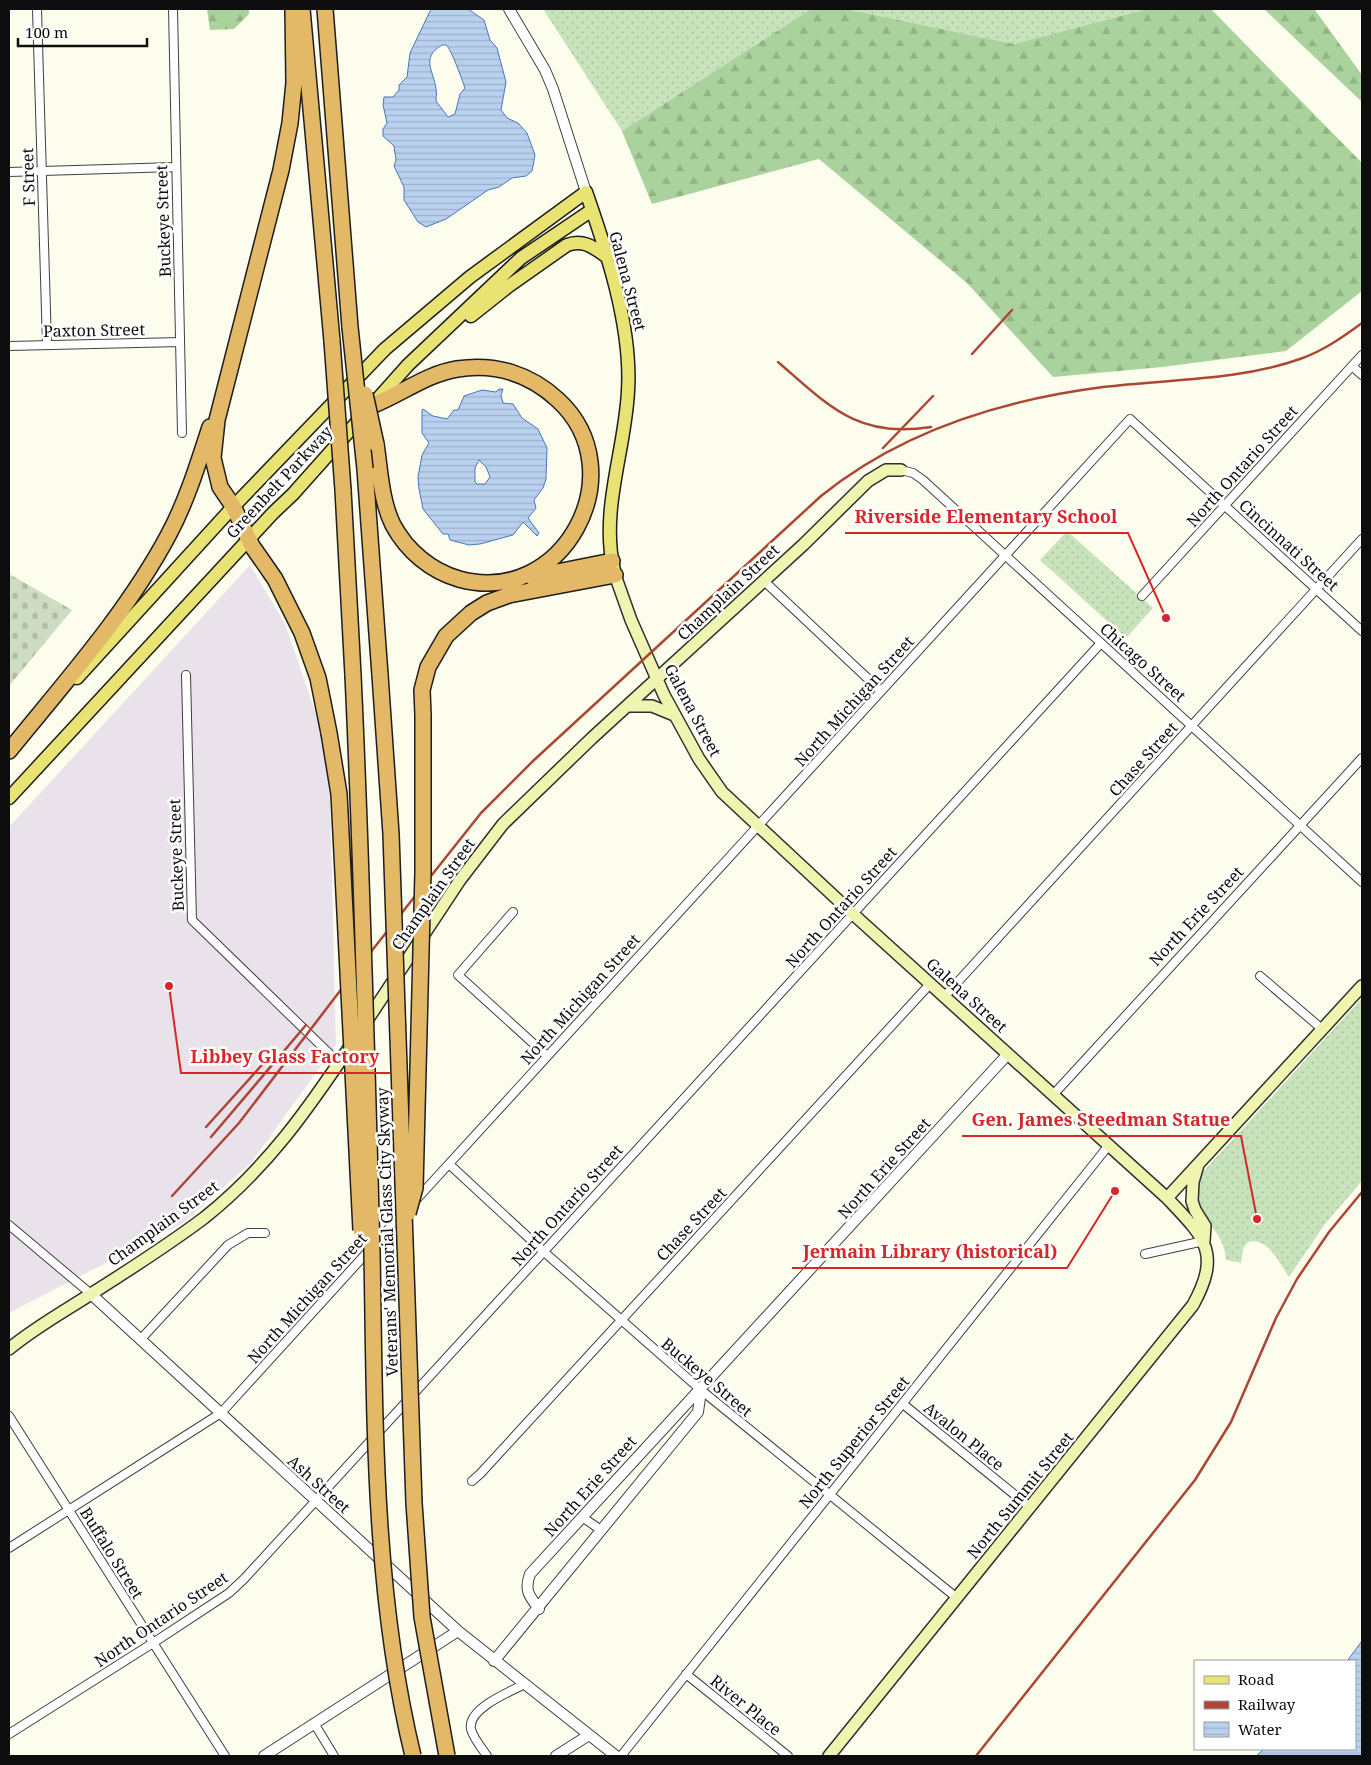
<svg xmlns="http://www.w3.org/2000/svg" width="1371" height="1765" viewBox="0 0 1371 1765" font-family="'Noto Serif',serif">
<style>
.industrial{fill:#eae2ea}
.grass{fill:url(#grass-dots)}
.forest{fill:url(#forest-firs)}
.cemetery{fill:url(#cemetery-stones)}
.water{fill:url(#water-rules);stroke:#4877bd;fill-rule:evenodd}
.lines{fill:none;stroke-linecap:round;stroke-linejoin:round}
.minor-casing{stroke:#404040;stroke-width:10}
.tertiary-casing{stroke:#404040;stroke-width:12}
.secondary-casing{stroke:#2f2f2f;stroke-width:14}
.primary-casing{stroke:#1e1e1e;stroke-width:15}
.motorway-casing{stroke:#1e1e1e;stroke-width:18}
.minor{stroke:#fff;stroke-width:8}
.tertiary{stroke:#fff;stroke-width:10}
.secondary{stroke:#eff5b1;stroke-width:11}
.primary{stroke:#e8e373;stroke-width:12}
.motorway{stroke:#e3b866;stroke-width:15}
.rail{stroke:#ac4735;stroke-width:2.5}
.motorway-bridge-casing{stroke:#1e1e1e;stroke-width:18;stroke-linecap:butt}
.motorway-bridge{stroke:#e3b866;stroke-width:15}
.labels{text-anchor:middle;dominant-baseline:central;stroke-width:5;stroke-linejoin:round;paint-order:stroke}
.street-label{font-size:16px;fill:#0d0d0d;stroke:#fff}
.leader{fill:none;stroke:#d62828;stroke-width:2}
.callout-dot{fill:#d62828;stroke:#fff;stroke-width:2}
.callout-label{font-size:18px;text-anchor:middle;font-weight:bold;fill:#d62828;stroke:#fff;stroke-width:5;stroke-linejoin:round;paint-order:stroke}
</style>
<defs>
<pattern id="grass-dots" width="8" height="8" patternUnits="userSpaceOnUse" patternTransform="scale(1.25)"><rect width="8" height="8" fill="#c8e3bc"/><path d="M2 2h.1M6 6h.1" fill="none" stroke="#abc2a0" stroke-width="1.8" stroke-linecap="round"/></pattern>
<pattern id="forest-firs" width="22" height="20" patternUnits="userSpaceOnUse" patternTransform="scale(1.25)"><rect width="22" height="20" fill="#aad29d"/><path d="M5 1l3.5 6h-7zM16 11l3.5 6h-7z" fill="#91b386"/></pattern>
<pattern id="cemetery-stones" width="16" height="16" patternUnits="userSpaceOnUse" patternTransform="scale(1.25)"><rect width="16" height="16" fill="#cedcc2"/><path d="M2 7V4a2 2 0 0 1 4 0v3zM10 15v-3a2 2 0 0 1 4 0v3z" fill="#b0bca6"/></pattern>
<pattern id="water-rules" width="6" height="5" patternUnits="userSpaceOnUse" patternTransform="scale(1.25)"><rect width="6" height="5" fill="#b9d0ef"/><path d="M0 2.5h6" fill="none" stroke="#9eb1cc"/></pattern>
</defs>
<rect width="100%" height="100%" fill="#fdfdee"/>
<path class="industrial" d="M250 565 285 624 321 728 330 795 336 1045 250 1164 183 1223 9 1313V827Z"/>
<path class="grass" d="M543 9H811L622 131Z
M846 9H1147L1014 44Z
M1067 531 1153 608 1126 638 1040 560Z
M1362 998V1181L1325 1224 1289 1277C1278 1262 1269 1237 1248 1242L1243 1249 1241 1263 1226 1260C1224 1221 1182 1217 1202 1173Z"/>
<path class="forest" d="M207 9H249V14L234 29 210 30Z
M811 9H846L1014 44 1147 9H1211L1362 163V291L1286 351 1162 367 1053 377 967 283 819 159 652 204 622 131Z
M1264 9H1316L1315 10 1362 75V102Z"/>
<path class="cemetery" d="M9 574 72 610 9 686Z"/>
<path class="water" d="M431 9H468L484 20 490 40 497 48 506 82 501 110 507 118 518 123 527 133 535 155 532 171 526 176 512 178 499 187 488 190 446 219 426 227 418 222 404 200V187L394 166 396 160 394 146 383 136V129L387 123 383 105 384 97H393L399 90V85L407 77 410 53ZM442 45H446C451 48 462 80 465 88L460 94 455 114 448 117 436 101C436 97 437 93 436 89 434 71 420 58 442 45Z
M499 389H503L501 395 503 403 513 404 522 418 538 429 547 448 546 479 543 488 534 500 536 508 528 518 539 533 537 536 523 522 513 535 480 544 469 545 450 540 448 534H443L423 509 419 489 418 477 422 455 429 443 422 433V410L423 409 433 416 447 419 454 410H458L464 396 482 390 496 392ZM479 460 486 467 490 477 485 484H477L475 482V468Z
M1362 1641V1756H1256L1264 1749H1355V1661H1347Z"/>
<g class="lines">
<g class="minor-casing">
<path id="minor" d="M37 9 47 345
M173 9 182 433
M9 172 175 167
M9 346 180 342
M1352 366 1362 375
M901 470 913 473 923 480 1362 882
M764 581 881 691
M1142 596 1362 355
M186 675 192 920 339 1063
M513 912 458 975 546 1055
M1260 976 1322 1029
M944 997 1362 539
M1053 1095 1362 758
M449 1164 543 1251 701 1390 957 1598
M415 1201 1130 419 1362 631
M9 1225 91 1294
M1145 1254 1204 1241
M140 1340 228 1245 248 1233H265
M903 1404 1031 1508
M9 1416 225 1756
M472 1481 480 1474 930 984
M582 1517 601 1530
M9 1548 221 1413 402 1214
M686 1674 788 1756
M314 1723 334 1756
M9 1734 153 1643 229 1593 244 1579 1101 643
M487 1756C482 1748 473 1738 471 1729 467 1709 509 1692 525 1684
M621 1756 1109 1145"/>
</g>
<g class="tertiary-casing">
<path id="tertiary" d="M509 9 545 70 553 89 586 192
M91 1294 458 1631 616 1756
M539 1609C529 1596 524 1590 530 1574L1008 1054
M494 1661 698 1412 701 1390
M264 1756 458 1631
M556 1756 589 1735"/>
</g>
<g class="secondary-casing">
<path id="secondary" d="M615 575 631 620 664 695 699 759 722 792 853 914 1167 1198C1204 1237 1222 1252 1193 1305L829 1756
M628 706H652L674 715
M366 1022 460 880 503 824 592 738 803 545 868 481 886 470H901
M1198 1165 1193 1182 1192 1201 1195 1210 1205 1226 1204 1241
M1167 1198 1362 986
M9 1349C34 1328 63 1312 91 1294 129 1270 168 1245 204 1218 268 1167 308 1109 353 1042"/>
</g>
<g class="primary-casing">
<path id="primary" d="M471 316 510 285 567 245C583 239 593 247 606 256
M77 678 233 507 385 349 470 277 586 192C607 252 632 327 628 391 625 452 600 509 614 571
M9 798 273 513 293 494 408 365 521 258 592 210"/>
</g>
<g class="motorway-casing">
<path id="motorway" d="M293 9 294 83 290 123 281 170 217 420 213 458 220 487 233 506 252 546 275 579 302 633 318 678 329 733
M302 9 332 341
M325 9 350 327
M371 406C400 395 426 374 457 369 495 363 530 374 558 400 636 472 563 608 459 579 431 571 407 551 393 525 381 501 380 470 376 444
M365 469 380 675
M343 490 353 675
M532 577 612 561
M423 715 422 690 428 667 446 636 471 613 487 603 509 595 615 575
M9 751C65 682 127 613 169 534 187 500 198 464 210 427"/>
</g>
<use href="#minor" class="minor"/>
<use href="#tertiary" class="tertiary"/>
<use href="#secondary" class="secondary"/>
<use href="#primary" class="primary"/>
<use href="#motorway" class="motorway"/>
<path class="rail" d="M972 354 1012 310
M778 362C829 406 858 439 931 427
M883 448 933 396
M206 1127 270 1056
M211 1137 306 1025
M172 1196 239 1123 343 987 481 813 533 761 821 496C900 432 1002 400 1103 387 1168 379 1238 381 1300 359 1323 351 1343 337 1362 323
M976 1756 1195 1480 1231 1422 1276 1318 1297 1279 1329 1232 1362 1192"/>
<g class="motorway-bridge-casing">
<path id="motorway-bridge" d="M350 327 365 469
M332 341 343 490
M365 394 376 444
M353 675C362 868 367 1060 372 1252 375 1421 373 1591 413 1756
M380 675 391 834 414 1503 422 1617 447 1756
M329 733 339 794 361 1230
M408 1213 415 1188 423 872V715"/>
</g>
<use href="#motorway-bridge" class="motorway-bridge"/>
</g>
<g class="labels">
<g class="street-label">
<text transform="translate(28 177) rotate(-92)">F Street</text>
<text transform="translate(163 221) rotate(-92)">Buckeye Street</text>
<text transform="translate(628 281) rotate(75)">Galena Street</text>
<text transform="translate(94 330) rotate(-1)">Paxton Street</text>
<text transform="translate(1242 466) rotate(-48)">North Ontario Street</text>
<text transform="translate(279 482) rotate(-47)">Greenbelt Parkway</text>
<text transform="translate(1289 545) rotate(42)">Cincinnati Street</text>
<text transform="translate(728 592) rotate(-43)">Champlain Street</text>
<text transform="translate(1143 662) rotate(42)">Chicago Street</text>
<text transform="translate(854 701) rotate(-48)">North Michigan Street</text>
<text transform="translate(693 710) rotate(62)">Galena Street</text>
<text transform="translate(1143 759) rotate(-48)">Chase Street</text>
<text transform="translate(176 855) rotate(-92)">Buckeye Street</text>
<text transform="translate(433 894) rotate(-55)">Champlain Street</text>
<text transform="translate(841 907) rotate(-48)">North Ontario Street</text>
<text transform="translate(1196 916) rotate(-47)">North Erie Street</text>
<text transform="translate(967 995) rotate(42)">Galena Street</text>
<text transform="translate(580 999) rotate(-48)">North Michigan Street</text>
<text transform="translate(884 1168) rotate(-48)">North Erie Street</text>
<text transform="translate(567 1205) rotate(-48)">North Ontario Street</text>
<text transform="translate(163 1223) rotate(-36)">Champlain Street</text>
<text transform="translate(691 1224) rotate(-47)">Chase Street</text>
<text transform="translate(387 1232) rotate(-92)">Veterans' Memorial Glass City Skyway</text>
<text transform="translate(307 1298) rotate(-48)">North Michigan Street</text>
<text transform="translate(707 1377) rotate(40)">Buckeye Street</text>
<text transform="translate(964 1436) rotate(39)">Avalon Place</text>
<text transform="translate(854 1442) rotate(-51)">North Superior Street</text>
<text transform="translate(319 1484) rotate(42)">Ash Street</text>
<text transform="translate(590 1486) rotate(-48)">North Erie Street</text>
<text transform="translate(1020 1495) rotate(-51)">North Summit Street</text>
<text transform="translate(112 1553) rotate(58)">Buffalo Street</text>
<text transform="translate(161 1619) rotate(-34)">North Ontario Street</text>
<text transform="translate(746 1705) rotate(39)">River Place</text>
</g>
</g>
<path class="leader" d="M1166 618L1128 533H845M169 986L181 1073H390M1257 1219L1241 1136H962M1115 1191L1067 1268H792"/>
<g class="callout-dot">
<circle cx="1166" cy="618" r="5"/>
<circle cx="169" cy="986" r="5"/>
<circle cx="1257" cy="1219" r="5"/>
<circle cx="1115" cy="1191" r="5"/>
</g>
<g class="callout-label">
<text x="986" y="523">Riverside Elementary School</text>
<text x="285" y="1063">Libbey Glass Factory</text>
<text x="1101" y="1126">Gen. James Steedman Statue</text>
<text x="930" y="1258">Jermain Library (historical)</text>
</g>
<rect width="1371" height="1765" fill="none" stroke="#0d0d0d" stroke-width="20"/>
<rect x="1194" y="1660" width="162" height="90" fill="#ffffff" stroke="#9e9e9e"/>
<rect x="1204" y="1676" width="25" height="8" fill="#e8e373" stroke="#9e9e9e"/>
<text x="1238" y="1685" font-size="15" fill="#0d0d0d">Road</text>
<rect x="1204" y="1701" width="25" height="8" fill="#ac4735" stroke="#9e9e9e"/>
<text x="1238" y="1710" font-size="15" fill="#0d0d0d">Railway</text>
<rect x="1204" y="1722" width="25" height="15" fill="url(#water-rules)" stroke="#9e9e9e"/>
<text x="1238" y="1735" font-size="15" fill="#0d0d0d">Water</text>
<path d="M18 38v8h129v-8" fill="none" stroke="#0d0d0d" stroke-width="2.5"/>
<text x="25" y="38" font-size="15" fill="#0d0d0d" stroke="#ffffff" stroke-width="4" paint-order="stroke">100 m</text>
</svg>
